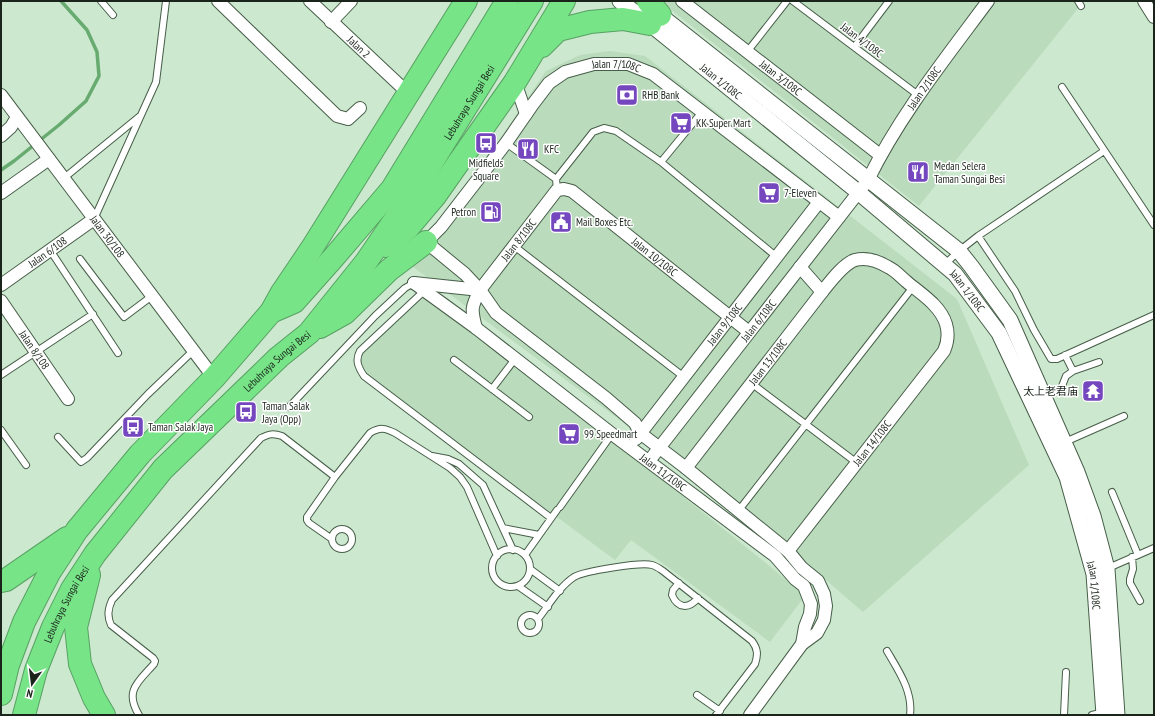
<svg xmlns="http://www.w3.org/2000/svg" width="1155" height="716" viewBox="0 0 1155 716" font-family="'PT Sans Narrow','Noto Sans SC',sans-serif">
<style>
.built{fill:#bbdbbd}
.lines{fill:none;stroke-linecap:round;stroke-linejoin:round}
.stream{stroke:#67ab70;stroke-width:3.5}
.service-casing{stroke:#475e49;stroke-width:8}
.minor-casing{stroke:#475e49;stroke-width:14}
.tertiary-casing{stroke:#475e49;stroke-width:17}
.motorway-casing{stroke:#57a162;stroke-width:24}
.service{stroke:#fff;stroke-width:6}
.minor{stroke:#fff;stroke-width:12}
.tertiary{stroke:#fff;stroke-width:15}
.motorway{stroke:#78e488;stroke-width:22}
.labels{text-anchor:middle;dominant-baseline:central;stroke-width:3;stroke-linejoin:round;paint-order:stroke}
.street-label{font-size:11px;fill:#1a241b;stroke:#fff}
.poi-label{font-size:11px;fill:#1a241b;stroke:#fff;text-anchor:start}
</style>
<rect width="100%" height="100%" fill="#cce8ce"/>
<path class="built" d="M660 1H1084L919 206Z
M610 51 645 56 957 299 1029 465 863 612 819 574 786 543 413 267 546 71 580 55Z
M422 295 587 420 766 563 805 596 770 642 631 540 615 560 492 469 367 374 361 366 360 358 364 351Z"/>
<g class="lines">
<path class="stream" d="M1 170 14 161 59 125 86 101 99 76 97 52 87 30 61 1"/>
<g class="service-casing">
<path id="service" d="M101 1 113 15
M793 1 918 95
M1078 1 1081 6
M855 46 889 1
M747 52 787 1
M1062 87 1154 225
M506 143 556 179
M661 162 702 112
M64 178 140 116
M557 190 556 179 593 132 604 128 616 131 661 162 777 257
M94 219 156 82 166 1
M978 236 1015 291 1034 330 1051 359H1057L1154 315
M514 246 684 377
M50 250 118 353
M80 259 124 317 152 296
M944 265 959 251 978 236 1104 151
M424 291 360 351C355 360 358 367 364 376L551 518
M1065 355 1073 371 1099 362
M454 360 529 417
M1 375 93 314
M751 383 857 463
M1062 386 1066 376 1073 371
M492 389 515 359
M289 407 375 316 405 288 414 283
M1 430 26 465
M58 437 81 462 87 458 148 394 194 350
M1065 442 1124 416
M432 456 448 459 459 464 483 485 513 550
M1112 492 1138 555
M560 507 612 434
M739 510 913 287
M503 528 539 535
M332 539a10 10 0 1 1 20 0a10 10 0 1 1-20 0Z
M332 539 309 523 307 520V517L335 477
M492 568a19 19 0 1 1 38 0a19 19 0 1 1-38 0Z
M525 555 557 510
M1132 557 1133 569 1130 579V583L1140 601
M530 569 560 591
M1106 569 1154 548
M679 583 673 590 672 595C678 609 689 609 698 598
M518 586 548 607
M521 624a9 9 0 1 1 18 0a9 9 0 1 1-18 0Z
M538 619C549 605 559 587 574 577 584 571 641 562 652 565 656 566 660 569 663 571L752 641C758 649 758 655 755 664L716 715
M887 651C898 670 913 691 910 715
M697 695 720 711
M139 715C124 691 138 682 154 664L155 661 153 658 111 625C107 616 108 609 112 600L261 438C269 434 273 433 282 436L335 477 370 433C380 427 385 428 395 433L450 468 460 477 467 487 497 556
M1064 715 1066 672
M1092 715 1104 712"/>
</g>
<g class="minor-casing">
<g id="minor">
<path d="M218 1 337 116 348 119 360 108"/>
<path id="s1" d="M310 1 408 93"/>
<path id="s2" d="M682 1 880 155"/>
<path d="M1144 1 1154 17"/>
<path d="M331 22 351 1"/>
<path d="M515 82 526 114"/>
<path id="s3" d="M1 95 214 378"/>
<path d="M1 136 11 127 17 117"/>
<path d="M1 193 49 159"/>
<path d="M800 267 822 292"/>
<path id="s4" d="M414 283 476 328 612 434 775 556 795 579 804 586 811 604 810 614 805 627 802 644"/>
<path d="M414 283 480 290"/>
<path id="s5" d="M1 285 94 219"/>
<path id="s6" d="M1 301 68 399"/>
<path id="s7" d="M476 328C471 310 471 307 480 290L557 190 564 189 572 191 749 332"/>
<path id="s8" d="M636 439 819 202"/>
<path id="s9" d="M649 461 868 180C900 115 945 59 988 1"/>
<path id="s10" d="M686 468 822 292C830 282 843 264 855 260 866 257 878 261 888 267 895 270 901 277 907 282 921 294 940 305 946 324 949 334 948 342 944 351L788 551"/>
<path id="s11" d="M750 715 802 644 817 633 824 620 826 606 824 594 818 581 802 568 788 551 686 468 640 433 635 423 606 398 496 313 480 290 465 274 426 242 441 227 506 143 533 104 549 83 565 72 594 64H628L653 74 839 217"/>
</g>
</g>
<g class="tertiary-casing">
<g id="tertiary">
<path id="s12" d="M620 1 650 24 858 192 955 274 999 333 1067 477 1094 574 1104 715"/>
<path d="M652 9 959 251 971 266 1010 320 1077 472 1093 516 1107 569 1117 715"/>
</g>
</g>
<g class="motorway-casing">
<g id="motorway">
<path d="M648 1 660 15"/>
<path d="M542 46 558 30 590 22 623 19 650 24"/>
<path d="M386 246 408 228 435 196 515 82 564 1"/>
<path d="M271 312 281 294 312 248 466 1"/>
<path d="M320 327 345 313 389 270 426 242"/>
<path d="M89 575 76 627 80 664 94 698 104 715"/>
<path d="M1 581 6 580 67 538"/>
<path d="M1 694 8 665 24 622 49 573 77 530 140 454 214 378 271 312 294 302 334 257 392 189 507 1"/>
<path id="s13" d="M24 715 36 670 53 627 72 589 95 554 163 469 279 357 309 333 366 262 411 196 532 1"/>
</g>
</g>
<use href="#service" class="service"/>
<use href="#minor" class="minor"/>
<use href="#tertiary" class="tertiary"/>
<use href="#motorway" class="motorway"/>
</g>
<defs>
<g id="bank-square" transform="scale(1.15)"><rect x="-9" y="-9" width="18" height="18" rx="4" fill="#7547bf" stroke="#fff"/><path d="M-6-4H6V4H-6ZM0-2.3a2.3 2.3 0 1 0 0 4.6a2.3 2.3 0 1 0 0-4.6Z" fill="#fff"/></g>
<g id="supermarket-square" transform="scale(1.15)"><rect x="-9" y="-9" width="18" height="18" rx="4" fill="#7547bf" stroke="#fff"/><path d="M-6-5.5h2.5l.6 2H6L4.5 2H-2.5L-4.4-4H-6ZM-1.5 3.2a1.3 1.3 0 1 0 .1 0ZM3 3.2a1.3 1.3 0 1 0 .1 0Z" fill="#fff"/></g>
<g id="bus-square" transform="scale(1.15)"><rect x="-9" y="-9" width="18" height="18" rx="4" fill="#7547bf" stroke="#fff"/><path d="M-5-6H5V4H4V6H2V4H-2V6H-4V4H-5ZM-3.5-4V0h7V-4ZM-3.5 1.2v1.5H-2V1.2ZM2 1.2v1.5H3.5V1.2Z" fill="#fff"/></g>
<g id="restaurant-square" transform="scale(1.15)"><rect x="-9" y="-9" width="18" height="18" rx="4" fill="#7547bf" stroke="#fff"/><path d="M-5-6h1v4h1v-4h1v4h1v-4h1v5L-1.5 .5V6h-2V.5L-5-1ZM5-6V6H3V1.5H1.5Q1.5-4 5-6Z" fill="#fff"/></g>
<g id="fuel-square" transform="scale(1.15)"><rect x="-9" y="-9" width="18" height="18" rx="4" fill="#7547bf" stroke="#fff"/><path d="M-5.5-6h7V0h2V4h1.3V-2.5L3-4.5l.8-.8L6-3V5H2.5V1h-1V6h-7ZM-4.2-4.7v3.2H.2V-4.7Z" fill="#fff"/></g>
<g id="civic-square" transform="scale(1.15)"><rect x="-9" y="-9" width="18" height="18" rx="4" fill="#7547bf" stroke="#fff"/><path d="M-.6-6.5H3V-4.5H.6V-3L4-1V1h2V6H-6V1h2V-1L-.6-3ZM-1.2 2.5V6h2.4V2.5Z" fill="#fff"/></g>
<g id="temple-square" transform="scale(1.15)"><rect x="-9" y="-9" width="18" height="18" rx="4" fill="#7547bf" stroke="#fff"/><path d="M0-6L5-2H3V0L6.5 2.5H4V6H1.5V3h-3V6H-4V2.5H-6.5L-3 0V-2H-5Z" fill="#fff"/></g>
</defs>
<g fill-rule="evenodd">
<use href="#bank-square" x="627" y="95"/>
<use href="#supermarket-square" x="681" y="123"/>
<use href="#bus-square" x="486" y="143"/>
<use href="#restaurant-square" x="528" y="149"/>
<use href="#restaurant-square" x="918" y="172"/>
<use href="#supermarket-square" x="769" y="193"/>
<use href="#fuel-square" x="491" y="212"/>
<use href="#civic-square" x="561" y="222"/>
<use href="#temple-square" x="1093" y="391"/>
<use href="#bus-square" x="246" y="412"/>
<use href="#bus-square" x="133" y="427"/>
<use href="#supermarket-square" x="569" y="434"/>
</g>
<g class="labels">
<g class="street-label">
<text transform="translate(862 40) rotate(37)">Jalan 4/108C</text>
<text stroke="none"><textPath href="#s1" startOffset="67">Jalan 2</textPath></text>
<text stroke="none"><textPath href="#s11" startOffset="956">Jalan 7/108C</textPath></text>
<text stroke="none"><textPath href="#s2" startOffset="125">Jalan 3/108C</textPath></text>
<text stroke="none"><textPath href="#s12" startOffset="129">Jalan 1/108C</textPath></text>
<text stroke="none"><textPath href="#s9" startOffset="464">Jalan 2/108C</textPath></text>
<text stroke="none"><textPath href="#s13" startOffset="767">Lebuhraya Sungai Besi</textPath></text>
<text stroke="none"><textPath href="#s3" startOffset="177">Jalan 30/108</textPath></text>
<text stroke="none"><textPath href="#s7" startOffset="103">Jalan 8/108C</textPath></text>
<text stroke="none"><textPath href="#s5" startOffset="57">Jalan 6/108</textPath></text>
<text stroke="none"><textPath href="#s7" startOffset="287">Jalan 10/108C</textPath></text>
<text stroke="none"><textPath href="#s12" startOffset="453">Jalan 1/108C</textPath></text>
<text stroke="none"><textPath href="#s9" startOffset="178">Jalan 6/108C</textPath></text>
<text stroke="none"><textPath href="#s8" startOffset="145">Jalan 9/108C</textPath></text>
<text stroke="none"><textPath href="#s6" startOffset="59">Jalan 8/108</textPath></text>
<text stroke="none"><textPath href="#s13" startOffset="443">Lebuhraya Sungai Besi</textPath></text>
<text stroke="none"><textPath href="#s10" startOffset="134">Jalan 13/108C</textPath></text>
<text transform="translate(872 443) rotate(-52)">Jalan 14/108C</text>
<text stroke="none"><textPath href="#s4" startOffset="313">Jalan 11/108C</textPath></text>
<text stroke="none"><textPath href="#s12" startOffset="777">Jalan 1/108C</textPath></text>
<text stroke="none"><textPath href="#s13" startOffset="119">Lebuhraya Sungai Besi</textPath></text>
</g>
<g class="poi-label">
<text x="642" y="95">RHB Bank</text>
<text x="696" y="123">KK Super Mart</text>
<text x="544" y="149">KFC</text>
<text x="486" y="163" text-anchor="middle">Midfields<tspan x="486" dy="13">Square</tspan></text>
<text x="934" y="166">Medan Selera<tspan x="934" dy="13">Taman Sungai Besi</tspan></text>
<text x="784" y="193">7-Eleven</text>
<text x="476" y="212" text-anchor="end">Petron</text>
<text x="576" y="222">Mail Boxes Etc.</text>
<text x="1078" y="391" text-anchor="end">太上老君庙</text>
<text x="262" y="406">Taman Salak<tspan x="262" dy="13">Jaya (Opp)</tspan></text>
<text x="148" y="427">Taman Salak Jaya</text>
<text x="584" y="434">99 Speedmart</text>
</g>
</g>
<rect width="1155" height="716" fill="none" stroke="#1a241b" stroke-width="4"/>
<g transform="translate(32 684) rotate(194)" stroke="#ffffff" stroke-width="3" paint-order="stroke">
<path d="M0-3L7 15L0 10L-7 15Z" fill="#1a241b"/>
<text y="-6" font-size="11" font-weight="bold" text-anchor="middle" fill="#1a241b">N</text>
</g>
</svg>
